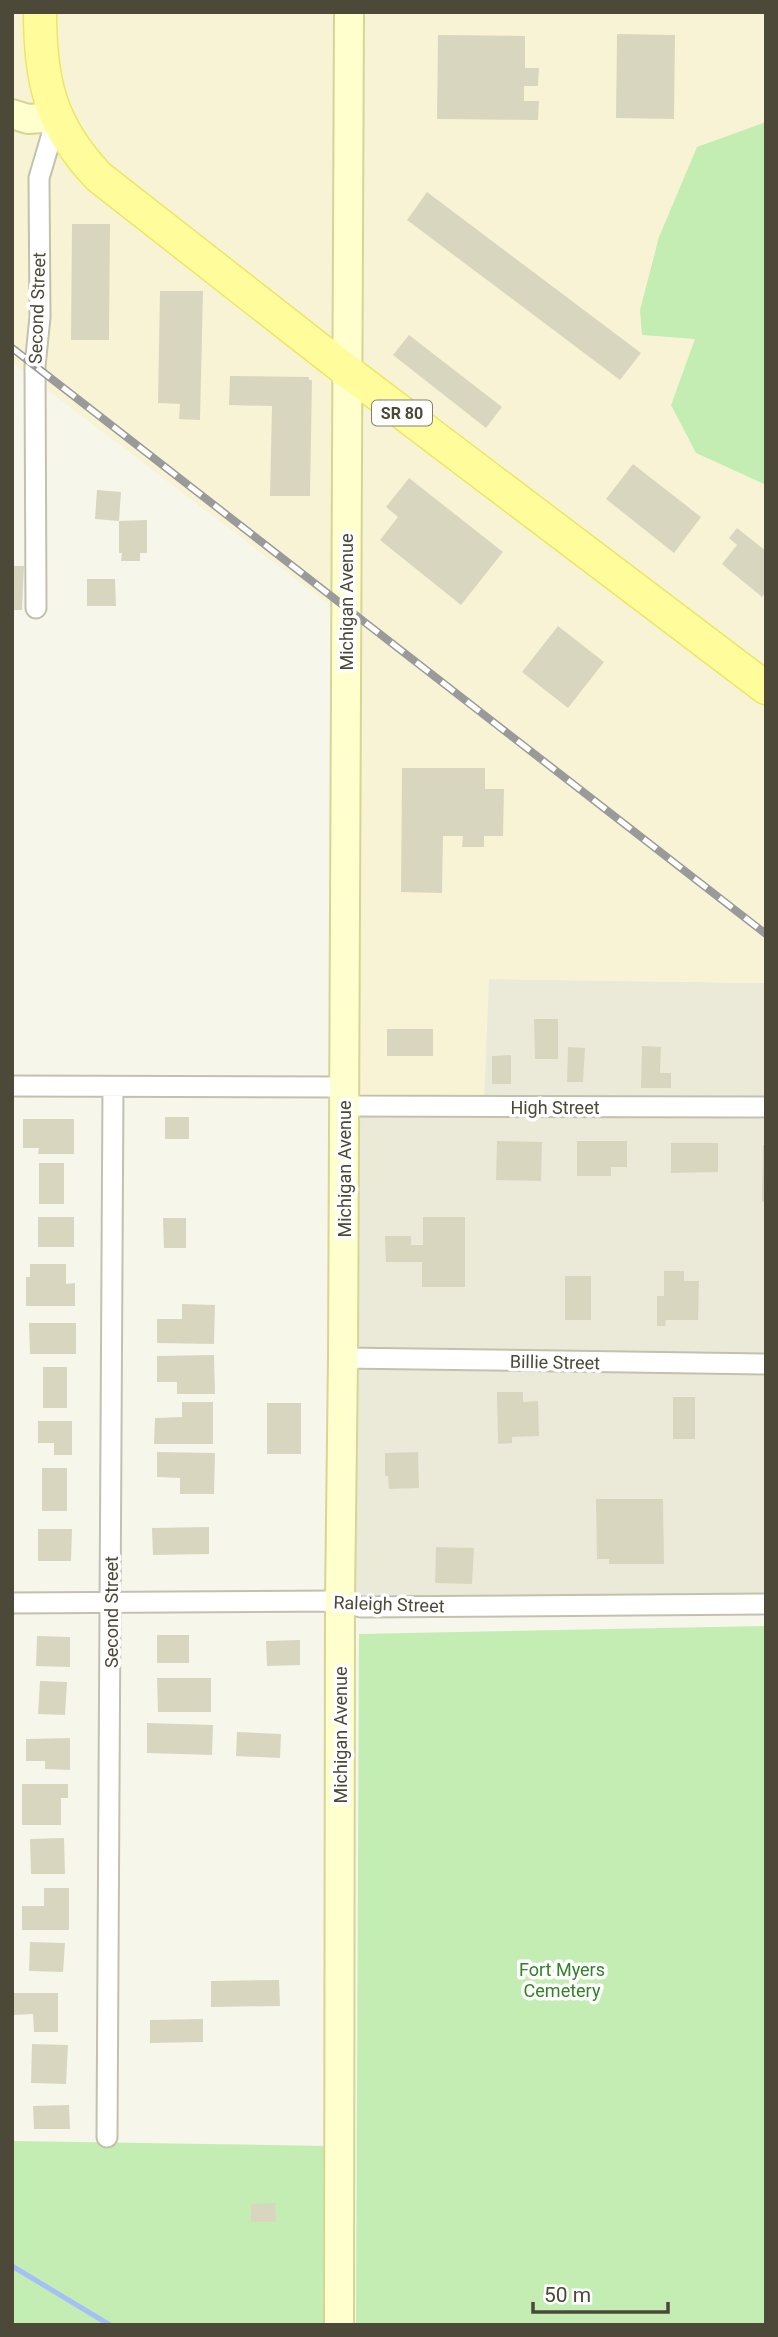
<svg xmlns="http://www.w3.org/2000/svg" width="778" height="2337" viewBox="0 0 778 2337" font-family="Roboto,sans-serif">
<style>
.residential{fill:#ebead9}
.commercial{fill:#f9f3d6}
.green{fill:#c3edb2}
.lines{fill:none;stroke-linecap:round;stroke-linejoin:round}
.stream{stroke:#a5c0f6;stroke-width:5}
.building{fill:#d9d6c0}
.street-casing{stroke:#c3c1ad;stroke-width:23}
.secondary-casing{stroke:#d6d596;stroke-width:32}
.primary-casing{stroke:#ece763;stroke-width:35}
.street{stroke:#fff;stroke-width:19}
.secondary{stroke:#feffcd;stroke-width:28}
.primary{stroke:#fffc9c;stroke-width:32}
.rail-casing{stroke:#9a9a9a;stroke-width:8}
.rail{stroke:#fff;stroke-width:5;stroke-dasharray:16;stroke-linecap:butt}
.labels{text-anchor:middle;dominant-baseline:central;stroke-width:7;stroke-linejoin:round;paint-order:stroke}
.shield{fill:#fff;stroke:#828074;stroke-width:2}
.shield-label{font-size:16px;font-weight:bold;fill:#4c4938}
.street-label{font-size:18px;fill:#4c4938;stroke:#fff}
.park-label{font-size:18px;fill:#318325;stroke:#fff}
</style>
<rect width="100%" height="100%" fill="#f6f6eb"/>
<path class="residential" d="M489 979 766 983V1609L351 1614 354 1095Z"/>
<path class="commercial" d="M12 12H30L43 109 12 104Z
M51 12H339L337 351 107 170 65 108Z
M360 12H766V122L697 148 642 335 695 339 671 405 696 453 766 485V676L358 367Z
M12 124 50 127 337 376 336 610 12 363Z
M358 391 766 701V983L489 979 484 1100 354 1095Z"/>
<path class="green" d="M766 122V485L696 453 671 405 695 339 642 335 640 310 659 237 697 147Z
M766 1626V2325H356L359 1634Z
M12 2141 329 2146 328 2325H12Z"/>
<g class="lines">
<path class="stream" d="M12 2266 110 2325"/>
</g>
<path class="building" d="M617 34 675 35 674 119 616 118Z
M438 35 525 36V68H539L538 86H524V101H539L538 120 437 119Z
M427 192 641 353 620 380 407 220Z
M72 224H110L109 340H71Z
M160 291H203L200 420 179 419 180 404 158 403Z
M409 335 502 407 486 428 393 355Z
M230 376 309 377V380H312L310 496H270L272 406 229 405Z
M633 464 701 517 674 553 606 499Z
M409 478 503 552 461 605 380 540 398 517 386 507Z
M97 490 121 492 119 521 95 519Z
M147 520V553H140V561H121L122 553H119V521Z
M737 528 766 551V592L762 597 722 564 737 545 729 538Z
M12 566H24L22 610H12Z
M87 579H115L116 606H87Z
M558 626 604 662 568 708 522 672Z
M402 768H485V789H504L503 836H484V847H462L463 836H443L442 893 401 892Z
M534 1019H558V1059H535Z
M387 1029H433V1056H387Z
M642 1046 661 1047 660 1073H671V1088H641Z
M568 1047 585 1048 583 1082H567Z
M511 1055V1084H492V1056Z
M165 1117H189V1139H165Z
M23 1119H74V1154H38L39 1148H23Z
M497 1141 542 1142 541 1181 496 1180Z
M577 1141H627V1167H611V1176H577Z
M671 1143H718V1172L671 1173Z
M763 1145H766V1202H762Z
M39 1163H64V1204H39Z
M38 1217H74V1247H38Z
M423 1217H465V1287H422V1262H386L385 1236H411V1245H423Z
M163 1218H186V1248H164Z
M30 1264H66V1284L75 1283V1306H26V1277H30Z
M664 1271H684V1281H699L698 1320H666L665 1326H657V1296H664Z
M565 1276H591V1320H565Z
M182 1304 215 1305 214 1344 157 1343V1319H182Z
M29 1323H76V1354H30Z
M214 1355 215 1394H177V1382H157V1356Z
M43 1367H67V1408H43Z
M497 1392H523V1402L538 1401 539 1436 512 1437V1443L498 1444Z
M673 1397H695V1439H673Z
M182 1402H213V1444H154L155 1418 182 1417Z
M267 1403H301V1454H267Z
M38 1421H72V1455H54V1443H38Z
M157 1452 215 1453 214 1494H180V1478L157 1477Z
M418 1452 419 1488 389 1489 388 1476H385V1453Z
M42 1468H67V1511H42Z
M596 1499H663L664 1564H609V1559H597Z
M209 1527V1554L153 1555 152 1528Z
M38 1529H72L71 1561H38Z
M436 1547 474 1548 472 1584 435 1583Z
M157 1635H189V1663H157Z
M37 1636 70 1637V1667L36 1666Z
M300 1640V1665L267 1666 266 1641Z
M157 1678H211V1712H158Z
M40 1681 67 1682 65 1715 38 1714Z
M147 1723 213 1725 212 1755 147 1753Z
M237 1732 281 1734 280 1758 236 1756Z
M70 1738V1770L45 1769V1761H26V1739Z
M22 1784H68V1798H61V1825H22Z
M64 1838 65 1874H31L30 1839Z
M44 1888H69V1930H22V1906H44Z
M30 1942 65 1943 63 1972 29 1971Z
M279 1980 280 2006 211 2007V1981Z
M14 1993H58V2032H34L33 2014 14 2015Z
M203 2019V2042L150 2043V2020Z
M32 2044 68 2045 66 2084 31 2083Z
M69 2105 70 2129H34L33 2106Z
M275 2203 276 2222H251V2204Z"/>
<g class="lines">
<g class="street-casing">
<path id="street" d="M36 608 35 366 40 317 39 178 57 117
M12 1086 344 1087
M344 1106 766 1107
M343 1358 766 1364
M12 1603 340 1601 361 1607 766 1604
M107 2137 113 1087"/>
</g>
<g class="secondary-casing">
<path id="secondary" d="M12 114 28 119 57 117
M339 2325 340 1601 343 1358 349 12"/>
</g>
<g class="primary-casing">
<path id="primary" d="M40 12C40 81 50 126 99 177L347 371 766 688"/>
</g>
<use href="#street" class="street"/>
<use href="#secondary" class="secondary"/>
<use href="#primary" class="primary"/>
<g class="rail-casing">
<path id="rail" d="M12 348 766 934"/>
</g>
<use href="#rail" class="rail"/>
</g>
<g class="labels">
<rect class="shield" x="372" y="400.5" width="60" height="25" rx="5"/>
<g class="shield-label">
<text x="402" y="413">SR 80</text>
</g>
<g class="street-label">
<text transform="translate(37 308) rotate(-88)">Second Street</text>
<text transform="translate(346 602) rotate(-90)">Michigan Avenue</text>
<text x="555" y="1107">High Street</text>
<text transform="translate(344 1169) rotate(-90)">Michigan Avenue</text>
<text transform="translate(555 1362) rotate(1)">Billie Street</text>
<text transform="translate(389 1604) rotate(2)">Raleigh Street</text>
<text transform="translate(111 1612) rotate(-90)">Second Street</text>
<text transform="translate(340 1735) rotate(-90)">Michigan Avenue</text>
</g>
<g class="park-label">
<text x="562" y="1969">Fort Myers<tspan x="562" dy="21">Cemetery</tspan></text>
</g>
</g>
<rect width="778" height="2337" fill="none" stroke="#4c4938" stroke-width="28"/>
<path d="M533 2302v10h135v-10" fill="none" stroke="#4c4938" stroke-width="3.5"/>
<text x="544" y="2302" font-size="21" fill="#4c4938" stroke="#ffffff" stroke-width="5" paint-order="stroke">50 m</text>
</svg>
